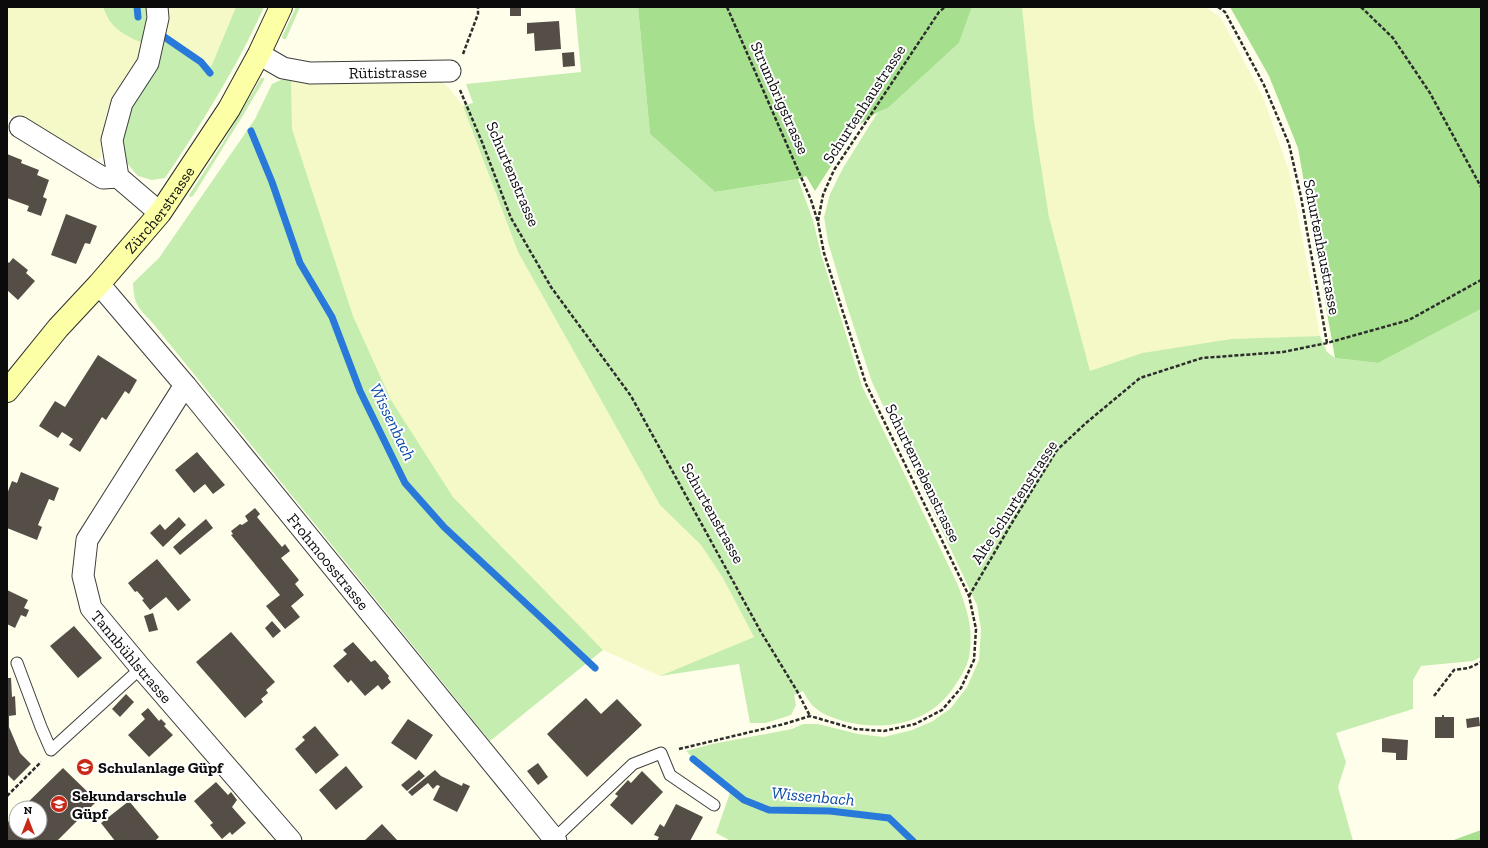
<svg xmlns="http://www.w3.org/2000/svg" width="1488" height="848" viewBox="0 0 1488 848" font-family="'Zilla Slab',serif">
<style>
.farmland{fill:#f5f8c7}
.green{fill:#c6edb0}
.forest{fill:#a6df8d}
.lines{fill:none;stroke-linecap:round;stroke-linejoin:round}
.stream{stroke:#2879da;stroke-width:7}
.building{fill:#554e47}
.lane-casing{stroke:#3e3e3e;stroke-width:13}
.street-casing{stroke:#3e3e3e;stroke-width:23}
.secondary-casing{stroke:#2d2d2d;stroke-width:24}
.path{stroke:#2d2d2d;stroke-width:2.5;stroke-dasharray:4 2;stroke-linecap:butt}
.lane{stroke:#fff;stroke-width:11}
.street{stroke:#fff;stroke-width:21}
.secondary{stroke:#fcffa5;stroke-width:22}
.labels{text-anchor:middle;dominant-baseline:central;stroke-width:4;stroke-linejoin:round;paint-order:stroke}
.street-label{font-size:16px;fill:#0b0b0b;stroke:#fff}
.poi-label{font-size:16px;font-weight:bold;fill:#0b0b0b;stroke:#fff;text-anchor:start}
.water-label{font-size:17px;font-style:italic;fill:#0a4ba8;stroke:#fff}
</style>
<rect width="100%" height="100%" fill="#fffeea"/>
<path class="farmland" d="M7 7H103L107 18 142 43 136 62 116 93 106 113 101 145V157L96 160 86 159 7 113Z
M166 7H236L211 67 166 37Z
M1022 7H1206L1221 18 1263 97 1289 171 1306 257 1320 336 1231 339 1142 353 1090 371 1049 217 1034 121Z
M291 78 440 80 449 88 463 106 518 252 660 505 701 545 723 578 754 637 660 676 603 650 453 497 391 400 353 316 292 129Z"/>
<path class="green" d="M103 7H146V20L142 43C123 34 110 28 103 7Z
M236 7H264C237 67 202 123 165 178L152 180 138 176 126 162 121 144 130 109 156 65 166 37 211 67Z
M296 7H300L286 39H283L282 37Z
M575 7H638L650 134 715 192 798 179 813 220 821 254 862 386 957 583C967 609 974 628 969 657 967 667 960 678 954 687 929 724 885 732 843 721 833 718 821 714 813 706 809 702 806 696 803 691L794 695 796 705 791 715 766 723H750L739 664 660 676 754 637 723 578 701 545 660 505 518 252 463 106 473 103 466 84 581 72Z
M972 7H1022L1034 121 1049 217 1090 371 1142 353 1231 339 1320 336 1327 352 1335 358 1378 363 1481 309V657L1473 661 1421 666 1413 680V709L1336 733 1346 762 1338 787 1353 841H731L716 833 730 793 686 751 712 744 792 729 803 724H818L858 734 884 737 912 730 933 721 951 708 967 687 979 660 981 629 977 605 872 382 847 306 828 242 824 217 830 194 843 168 878 112 888 108 959 43Z
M261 78H264V80L245 112 193 196 190 197 189 195 222 144Z
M291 78 292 129 353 316 391 400 453 497 603 650 490 741 151 321C137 307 134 303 133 283L159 258 255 119 272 84 283 79Z"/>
<path class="forest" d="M638 7H972L959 43 888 108 878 112 856 127 815 191 806 176 798 179 715 192 650 134Z
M1230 7H1481V309L1378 363 1335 358 1298 148 1269 76Z
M1481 830V841H1451Z"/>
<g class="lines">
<path class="stream" d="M137 7 138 17
M163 36 201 62 210 73
M251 131 272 182 300 263 332 317 360 391 405 483 444 527 595 668
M693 759 744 800 769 810 830 811 889 818 913 841"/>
</g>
<path class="building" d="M510 7H521V16H510Z
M559 21 561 49 535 51 534 33 527 34V23Z
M574 52 575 66 563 67 562 53Z
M7 154 22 160 21 163 39 170 37 175 49 180 43 197 47 199 41 216 27 211 29 206 7 198 8 195 7 194Z
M66 214 97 226 90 244 85 243 76 264 51 255Z
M13 258 28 270 26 273 35 281 18 300 7 290V261L9 263Z
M98 355 137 380 129 394 125 391 106 420 102 417 80 452 69 445 73 439 62 432 58 438 39 426 55 401 65 407Z
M197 452 225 485 213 494 205 484 194 493 175 470Z
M21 472 59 488 54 501 49 499 38 525 42 527 37 540 7 528V494L12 481 17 483Z
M255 508 260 514 257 517 282 547 285 544 290 551 281 558 299 580 295 584 304 595 291 606 300 617 285 629 266 606 280 595 231 535 233 534 231 531 240 524 242 525 248 521 245 516Z
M179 517 186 525 163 547 150 533 160 524 165 530Z
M206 519 213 528 180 555 173 547Z
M157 559 191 600 178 611 166 597 150 610 142 600 144 599 137 591 135 592 128 583Z
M7 590 28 600 24 608 29 610 26 617 21 615 15 628 7 624Z
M153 613 158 630 149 632 144 616Z
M272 621 281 631 273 638 265 628Z
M74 626 102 658 78 678 50 646Z
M231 632 275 682 266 690 268 693 261 699 263 702 245 718 196 662Z
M353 642 371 662 375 660 389 676 388 678 391 682 382 690 378 685 365 696 351 680 348 683 333 666 347 654 343 650Z
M7 678H11L12 697 15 696 16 715 9 716V727L20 753 31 764 14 781 7 774Z
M126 694 134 702 120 717 112 709Z
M586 698 601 714 617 699 642 725 587 777 547 734Z
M148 708 159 721 161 719 166 724 164 726 173 735 149 757 128 735 145 719 141 714Z
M1442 715H1444V717H1454V738H1435V717H1442Z
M1479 717 1480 726 1467 728 1466 719Z
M408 719 433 735 416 760 391 743Z
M315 726 339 755 316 774 295 749 305 740 302 737Z
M1382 738 1408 740 1407 760H1396V753L1382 752Z
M538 763 548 777 538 785 527 771Z
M346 766 363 787 336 810 319 790Z
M63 768 97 801 57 841H7V823L16 814V832H40V808H22Z
M419 770 425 776 407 791 401 785Z
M435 770 441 776 462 786 463 783 470 786 457 812 433 800 440 786 437 785 433 789 428 783 412 796 408 792Z
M642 771 663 792 632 825 610 805 618 796 615 794 628 780 631 783Z
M216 782 228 795 231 792 237 800 232 807 246 823 232 835 230 832 222 839 210 825 213 823 194 801Z
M129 801 159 837 155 841H115L101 823Z
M676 804 703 817 690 841H657L659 837 654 835 660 824 664 827Z
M382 824 398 841H364Z"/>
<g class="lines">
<g class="lane-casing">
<path id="lane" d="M17 663 41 727 51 750 141 668
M555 838 633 764 661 753 670 775 714 805"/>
</g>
<g class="street-casing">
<g id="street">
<path d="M157 7 158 18 148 63 122 103 112 140 118 177 160 213"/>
<path id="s1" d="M259 54 283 68 310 73 450 71"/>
<path d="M20 127 103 178 118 177"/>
<path id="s2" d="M99 284 185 385 556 841"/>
<path id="s3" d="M185 385 87 540 83 576 91 608 141 668 291 841"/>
</g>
</g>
<g class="secondary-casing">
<g id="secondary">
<path id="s4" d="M7 391 58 328 99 284 160 213 229 109 259 54 281 7"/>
</g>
</g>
<path class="path" d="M727 7 811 200 818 222 824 253 866 384 969 596 976 629 974 660 961 688 942 710 915 724 884 731 855 729 810 716
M1218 7 1225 12 1264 85 1289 144 1301 197 1327 343
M1361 7 1393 38 1430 93 1481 187
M463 54 478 14V7
M460 90 482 142 511 218 551 287 631 396 761 632 797 691 810 716
M818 221 823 195 834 170 939 12 945 7
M969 596 1013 521 1057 450 1086 423 1140 378 1202 358 1283 352 1327 343 1409 320 1481 280
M1434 696 1454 670 1469 668 1481 662
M679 749 784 724 810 716
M7 796 41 762"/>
<use href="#lane" class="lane"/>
<use href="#street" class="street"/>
<use href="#secondary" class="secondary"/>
</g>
<defs>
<g id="school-disc" transform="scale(0.9)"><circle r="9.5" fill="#c82817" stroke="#fff"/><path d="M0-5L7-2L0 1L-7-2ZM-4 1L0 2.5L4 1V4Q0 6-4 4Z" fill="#fff"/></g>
</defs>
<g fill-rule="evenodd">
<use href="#school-disc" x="85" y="767"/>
<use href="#school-disc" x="59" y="804"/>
</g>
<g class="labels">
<g class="street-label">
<text stroke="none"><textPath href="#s1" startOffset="133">Rütistrasse</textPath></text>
<text transform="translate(780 98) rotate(66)">Strumbrigstrasse</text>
<text transform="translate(864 104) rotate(-57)">Schurtenhaustrasse</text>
<text transform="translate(513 174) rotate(67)">Schurtenstrasse</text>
<text stroke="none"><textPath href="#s4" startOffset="237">Zürcherstrasse</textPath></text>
<text transform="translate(1322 247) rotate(79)">Schurtenhaustrasse</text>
<text transform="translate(923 473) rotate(64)">Schurtenrebenstrasse</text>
<text transform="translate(1014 502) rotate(-57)">Alte Schurtenstrasse</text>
<text transform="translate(713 513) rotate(61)">Schurtenstrasse</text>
<text stroke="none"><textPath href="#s2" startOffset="360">Frohmoosstrasse</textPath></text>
<text stroke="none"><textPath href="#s3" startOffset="316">Tannbühlstrasse</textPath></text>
</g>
<g class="poi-label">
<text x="98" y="767">Schulanlage Güpf</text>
<text x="72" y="795">Sekundarschule<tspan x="72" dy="18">Güpf</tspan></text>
</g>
<g class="water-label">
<text transform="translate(393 422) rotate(64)">Wissenbach</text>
<text transform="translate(813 796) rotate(5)">Wissenbach</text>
</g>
</g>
<rect width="1488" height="848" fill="none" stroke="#0b0b0b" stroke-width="16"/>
<g transform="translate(28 820)"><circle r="19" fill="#ffffff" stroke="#9d9d9d"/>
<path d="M0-3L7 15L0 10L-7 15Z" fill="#c82817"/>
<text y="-6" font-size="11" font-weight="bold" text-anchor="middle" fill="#0b0b0b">N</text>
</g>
</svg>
